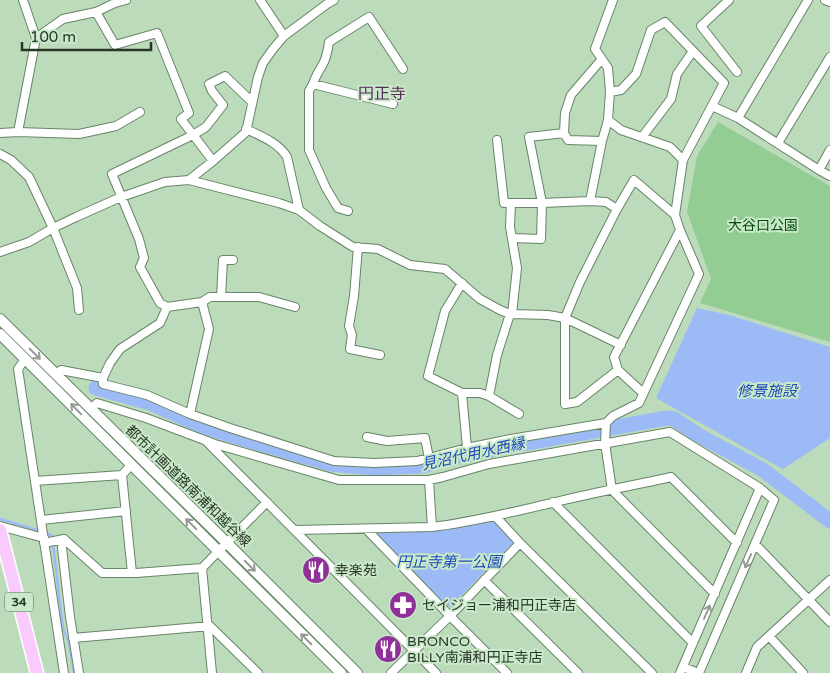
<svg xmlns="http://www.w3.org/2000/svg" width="830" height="673" viewBox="0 0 830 673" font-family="'Varela Round','Noto Sans JP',sans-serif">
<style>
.green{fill:#94cd93}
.water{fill:#9cbaf6}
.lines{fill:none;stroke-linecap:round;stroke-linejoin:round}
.stream{stroke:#9cbaf6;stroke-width:2.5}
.river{stroke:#9cbaf6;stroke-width:15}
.minor-casing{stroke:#688567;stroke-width:10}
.tertiary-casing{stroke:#688567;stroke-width:12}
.primary-casing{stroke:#fff;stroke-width:15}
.minor{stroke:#fff;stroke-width:8}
.tertiary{stroke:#fff;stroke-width:10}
.primary{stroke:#f9cbfd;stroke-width:12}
.oneway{stroke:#949a94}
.labels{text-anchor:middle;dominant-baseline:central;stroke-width:4;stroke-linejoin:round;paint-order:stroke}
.shield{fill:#c9e9c8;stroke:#5a6c59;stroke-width:1}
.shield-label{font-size:12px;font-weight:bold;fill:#2a362a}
.park-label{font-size:14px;fill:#084b0f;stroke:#c9e9c8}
.street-label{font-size:14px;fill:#2a362a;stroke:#c9e9c8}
.poi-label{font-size:14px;fill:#2a362a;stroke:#c9e9c8;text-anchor:start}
.water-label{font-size:15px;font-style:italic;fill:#1e4abb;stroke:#c9e9c8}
.quarter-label{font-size:16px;fill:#57295c;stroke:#c9e9c8}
</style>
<rect width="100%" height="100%" fill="#bcdbbb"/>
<path class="green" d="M718 122 830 186V342L700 303 711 279 687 212 697 156Z"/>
<path class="water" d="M697 308 729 315 830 347V438L783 469 656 398Z
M489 520 493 521 513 540V543L451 606 446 607 376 536 377 532H433Z"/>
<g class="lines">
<path class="stream" d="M0 519 47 533 52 536 63 629 69 642 74 673"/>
<path class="river" d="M96 388 150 403 199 425 247 440 331 464 372 468 423 466 460 455 667 418 674 419 700 436 763 470 830 521"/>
<g class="minor-casing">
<path id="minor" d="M260 0 284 36
M729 0 701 26 737 72
M825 0 830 2
M96 12 115 45 157 33 189 113 181 119 213 161
M36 38 63 19 96 12 115 3 126 0
M313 84C315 76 320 70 324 62 327 55 328 49 329 42L369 17 403 69
M610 92 621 90 636 74 651 30 665 22 724 83 683 160 675 215 680 230 699 274 639 403 613 416 606 423 605 443 612 490 715 594
M712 106 738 118 819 170 830 176
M738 118 808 0
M608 120 621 130 670 147 683 160
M246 129C261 136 279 143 287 157L299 210
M18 132 36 38 23 0
M0 133 18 132 79 134 116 126 140 112
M642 137 671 99 677 74 693 51
M497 140 504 203H542L590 201 606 202 617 209
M602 141 568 140 564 133 565 113 571 95 602 59
M778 143 830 57
M0 154 11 160 29 177 53 228 77 288 79 310
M819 170 830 150
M189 180 279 203 299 210 320 226 353 247 378 249 410 265 445 269 480 299 500 310 510 314
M590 201 602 141 608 120 610 92 608 68 595 49 613 0
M348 211 338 208 326 188 309 150V91L313 84 393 104
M512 238 541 239 542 203 529 137 564 133
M358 247 354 296 349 326 352 335 350 349 380 355
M0 252 29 242 53 228 76 217 121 197 165 182 189 180 213 161 246 132 258 77 263 63 273 49 284 36 327 4 334 0
M462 283 445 311 428 376 462 393H480L489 396 519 414
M221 297 223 260H233
M167 307 160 303 140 267 144 258 139 239 112 174 193 135 206 127 223 105 212 91 209 84 225 76 252 102
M512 314 548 315 565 318 621 345
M25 359 18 369 64 673
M618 370 577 402 565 404V318L580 282 617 209 634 180 675 215
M55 374 61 370 103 378 110 363 120 349 160 323 167 307 202 302 210 297H259L295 307
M103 378V384L147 395 190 414 230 428 334 461 374 463 417 461 467 448 511 439 606 423
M462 393 467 448
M643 393 618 370 614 357 680 230
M489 396 497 355 510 314H512L517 268 510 227 511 203
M90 409 97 403 146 418 215 444 339 480H429
M190 414 209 329 202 302
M367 437 387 441 425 438 429 458
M207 442 436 673
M131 465 122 475 132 573
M35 481 122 475
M553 502 693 643
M495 516 520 543 652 673
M41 520 126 511
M0 526 44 538
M432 527 429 480 443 477 489 464 670 432 760 488 774 500 699 673
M366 529 450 616 507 673
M296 530 432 527C473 522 512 512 552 503 591 493 631 486 671 477L737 543
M64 539 62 548 70 617 79 673
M44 543 64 539 102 573H136L202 568
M755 544 830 622
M484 580 578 673
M769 636 803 673
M73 638 210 626 258 673
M683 667 698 673
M212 673 202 568 267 502
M391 673 450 616 520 543
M680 673 760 488
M746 673 757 647 830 580"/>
</g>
<g class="tertiary-casing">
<path id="tertiary" d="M0 319 227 543 357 673
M0 334 341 673"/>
</g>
<g class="primary-casing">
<path id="primary" d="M0 530 37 673"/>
</g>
<use href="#minor" class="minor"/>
<use href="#tertiary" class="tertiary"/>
<use href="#primary" class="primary"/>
</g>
<defs><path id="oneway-shaft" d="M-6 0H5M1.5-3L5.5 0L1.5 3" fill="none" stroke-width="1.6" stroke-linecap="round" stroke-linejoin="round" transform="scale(1.25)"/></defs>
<g class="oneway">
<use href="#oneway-shaft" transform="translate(35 354) rotate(45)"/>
<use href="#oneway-shaft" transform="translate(76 409) rotate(-134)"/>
<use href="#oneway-shaft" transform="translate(191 524) rotate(-135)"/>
<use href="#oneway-shaft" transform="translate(748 561) rotate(114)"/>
<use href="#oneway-shaft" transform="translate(250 566) rotate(45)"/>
<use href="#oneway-shaft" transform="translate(707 612) rotate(-66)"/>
<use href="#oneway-shaft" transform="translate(306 639) rotate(-135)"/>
</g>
<defs>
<g id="restaurant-disc" transform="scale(1.4375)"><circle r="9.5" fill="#903099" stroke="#c9e9c8"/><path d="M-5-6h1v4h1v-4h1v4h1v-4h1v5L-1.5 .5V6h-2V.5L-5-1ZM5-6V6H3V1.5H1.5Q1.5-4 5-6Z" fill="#fff"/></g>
<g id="pharmacy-disc" transform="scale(1.4375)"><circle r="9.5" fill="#903099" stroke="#c9e9c8"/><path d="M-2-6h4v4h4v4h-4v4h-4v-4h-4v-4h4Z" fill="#fff"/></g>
</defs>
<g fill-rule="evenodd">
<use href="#restaurant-disc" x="316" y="570"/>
<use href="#pharmacy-disc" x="403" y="605"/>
<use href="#restaurant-disc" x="388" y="649"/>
</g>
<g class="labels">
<rect class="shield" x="5" y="592.5" width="28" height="19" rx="4"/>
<g class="shield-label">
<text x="19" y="602">34</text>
</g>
<g class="park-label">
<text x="763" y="225">大谷口公園</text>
</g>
<g class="street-label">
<text transform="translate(188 486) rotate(44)">都市計画道路南浦和越谷線</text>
</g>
<g class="poi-label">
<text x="335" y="570">幸楽苑</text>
<text x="422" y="605">セイジョー浦和円正寺店</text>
<text x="407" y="641">BRONCO<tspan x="407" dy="16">BILLY南浦和円正寺店</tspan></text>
</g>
<g class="water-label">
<text x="767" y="391">修景施設</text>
<text transform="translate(473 454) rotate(-12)">見沼代用水西縁</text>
<text x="449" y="562">円正寺第一公園</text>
</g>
<g class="quarter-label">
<text x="382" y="94">円正寺</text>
</g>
</g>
<path d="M22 42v8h129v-8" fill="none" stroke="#2a362a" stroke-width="2.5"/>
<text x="30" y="42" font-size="15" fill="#2a362a" stroke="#c9e9c8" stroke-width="4" paint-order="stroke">100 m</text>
</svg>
